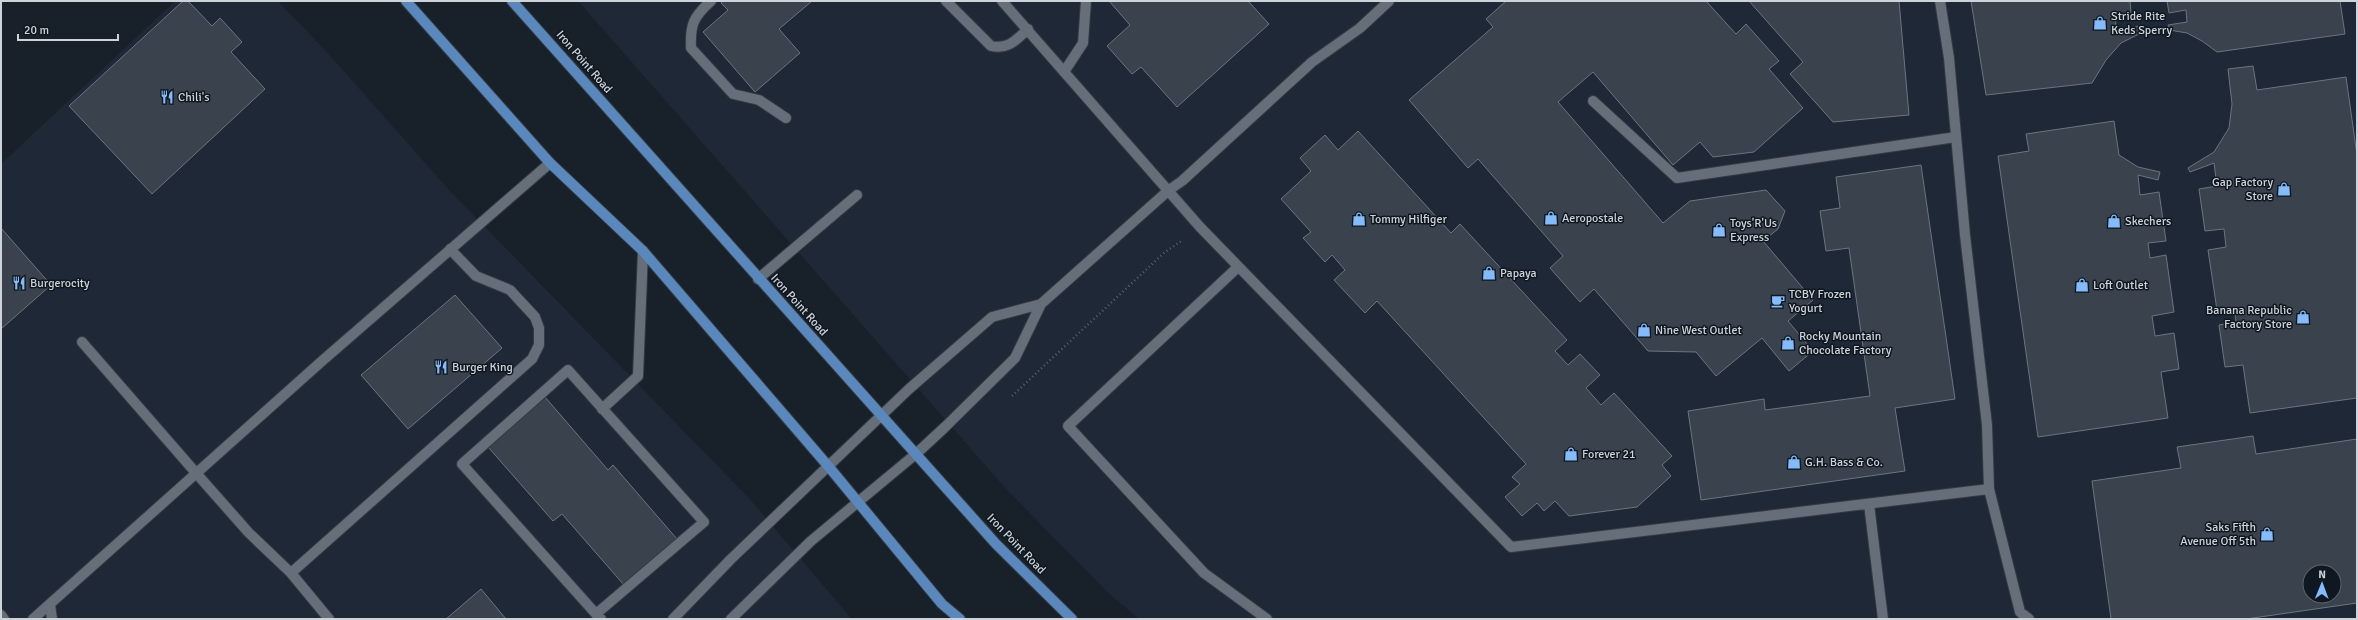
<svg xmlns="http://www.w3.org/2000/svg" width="2358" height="620" viewBox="0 0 2358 620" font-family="Signika,sans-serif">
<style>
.built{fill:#1e2836;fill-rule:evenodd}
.building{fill:#3a434d;stroke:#6b7580;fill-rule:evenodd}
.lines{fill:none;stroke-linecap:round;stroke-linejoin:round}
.minor-casing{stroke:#343a42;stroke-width:12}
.major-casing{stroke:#343a42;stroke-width:12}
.path{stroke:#596068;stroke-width:2.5;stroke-dasharray:1 3;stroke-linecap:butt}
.minor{stroke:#656e79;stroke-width:10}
.major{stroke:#5b88bc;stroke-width:10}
.labels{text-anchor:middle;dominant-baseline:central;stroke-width:3;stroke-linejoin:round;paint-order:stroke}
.poi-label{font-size:12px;fill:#ced3d9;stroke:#0f1720;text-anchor:start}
.street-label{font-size:12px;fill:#ced3d9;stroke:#0f1720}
</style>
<rect width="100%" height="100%" fill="#182029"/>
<path class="built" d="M175 1H278L325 50 451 192 748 497 852 619H1V164Z
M578 1H2357V619H1139L1107 592 1007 490ZM2310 572H2334V596H2310Z"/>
<path class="building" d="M183 1H188L212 26 220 18 242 42 231 52 265 89 152 194 69 106Z
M723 1H812L779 29 800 53 755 92 703 32 728 10 721 3Z
M1109 1H1248L1269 24 1177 107 1141 67 1132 74 1107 46 1130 25Z
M1506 1H1706L1736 34 1746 24 1779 61 1769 69 1803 108 1754 152 1713 157 1700 142 1673 165 1593 72 1558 102 1663 223 1690 201 1766 190 1785 211 1778 229 1763 241 1813 300 1788 321 1813 351 1789 371 1762 338 1716 376 1696 352 1648 351 1594 289 1580 302 1550 268 1563 256 1478 159 1468 168 1409 100 1493 27 1486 19Z
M1749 1H1899L1909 115 1833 122 1790 74 1803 62Z
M1971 1H2130L2131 13 2115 16 2117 35 2138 26 2141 33 2121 43 2106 60 2092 83 1986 95Z
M2167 1H2340L2345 34 2217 52 2202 41 2187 33 2169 30 2168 25 2187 22 2186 10 2169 13Z
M2253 66 2257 90 2346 77 2357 155V398L2250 413 2243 365 2225 367 2219 325 2236 322 2234 307 2217 310 2208 250 2226 247 2224 229 2205 231 2199 189 2217 186 2214 163 2190 172 2188 168 2214 152 2229 128 2232 104 2228 69Z
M2114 121 2119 155 2138 167 2160 172 2158 180 2138 175 2140 195 2159 192 2166 241 2148 243 2150 258 2166 255 2174 312 2152 316 2155 336 2174 333 2179 369 2161 372 2168 418 2038 437 1998 156 2029 151 2026 134Z
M1358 131 1451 233 1460 224 1567 340 1555 351 1568 365 1580 354 1600 375 1586 388 1601 405 1614 393 1672 456 1662 465 1671 476 1637 507 1569 516 1555 501 1544 511 1537 503 1522 516 1505 497 1520 484 1512 477 1526 464 1377 301 1365 313 1334 280 1345 270 1332 255 1325 262 1303 238 1311 232 1281 199 1311 171 1300 158 1325 135 1338 150Z
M1921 165 1955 399 1895 408 1905 471 1701 500 1688 411 1764 399 1765 410 1870 396 1849 248 1826 251 1820 211 1840 208 1836 177Z
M1 228 51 285 1 329Z
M455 295 502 348 408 429 361 375Z
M545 397 608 470 613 465 677 539 624 585 562 514 553 521 488 447Z
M2253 436 2256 454 2357 439V603L2246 619H2111L2092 481 2181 468 2177 447ZM2310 572H2334V596H2310Z
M481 589 506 619H446Z"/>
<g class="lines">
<g class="minor-casing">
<path id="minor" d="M711 1C693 17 690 25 691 48L733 94 759 100 786 118
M946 1 991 46C1008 50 1016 40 1028 29
M1002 1 1200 227 1511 547 1989 489
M1940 1 1949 58 1965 235 1987 425 1989 489 2020 612 2029 619
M1064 72 1083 43 1086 1
M1593 101 1677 178 1956 137
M1238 267 1068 426 1204 573 1267 619
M758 279 857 195
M82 342 196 473 249 533 291 573 329 619
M602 409 638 376 643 251
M1869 504 1883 619
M291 573 532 359 539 345V328L535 317 510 290 476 276 450 249
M50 604 52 619
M596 614 704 522 568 370 462 464 596 614 601 619
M1 615 4 619
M33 619 322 361 550 163
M673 619 731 559 909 389 992 317 1041 304
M731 619 811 541 917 453 945 427 1015 358 1041 304 1169 190 1182 181 1312 62 1360 28 1389 1"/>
</g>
<g class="major-casing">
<path id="major" d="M406 1 550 163 643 251 829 467 942 604 960 619
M512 1 996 544 1072 619"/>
</g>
<path class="path" d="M1012 396 1165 252 1183 240"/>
<use href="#minor" class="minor"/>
<use href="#major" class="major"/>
</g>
<defs>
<g id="shop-bare" transform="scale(1.08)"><path d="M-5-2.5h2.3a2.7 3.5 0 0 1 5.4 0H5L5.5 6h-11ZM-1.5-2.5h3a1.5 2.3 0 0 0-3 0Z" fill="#85bbfb" stroke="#0f1720" stroke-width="2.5" paint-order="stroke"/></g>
<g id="restaurant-bare" transform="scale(1.08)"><path d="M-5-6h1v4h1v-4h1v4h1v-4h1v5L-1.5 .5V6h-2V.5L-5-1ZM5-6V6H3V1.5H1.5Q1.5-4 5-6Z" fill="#85bbfb" stroke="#0f1720" stroke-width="2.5" paint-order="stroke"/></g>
<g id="cafe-bare" transform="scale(1.08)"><path d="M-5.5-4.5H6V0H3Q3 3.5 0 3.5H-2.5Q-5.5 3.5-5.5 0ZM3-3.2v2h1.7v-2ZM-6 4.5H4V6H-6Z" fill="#85bbfb" stroke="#0f1720" stroke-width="2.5" paint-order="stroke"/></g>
</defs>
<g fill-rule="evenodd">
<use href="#shop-bare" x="2100" y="23"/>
<use href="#restaurant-bare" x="167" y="97"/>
<use href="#shop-bare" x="2284" y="189"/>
<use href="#shop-bare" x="1551" y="218"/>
<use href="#shop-bare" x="1359" y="219"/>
<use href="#shop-bare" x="2114" y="221"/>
<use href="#shop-bare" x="1719" y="230"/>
<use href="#shop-bare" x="1489" y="273"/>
<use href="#restaurant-bare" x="19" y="283"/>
<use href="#shop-bare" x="2082" y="285"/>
<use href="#cafe-bare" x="1778" y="301"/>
<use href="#shop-bare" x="2303" y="317"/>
<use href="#shop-bare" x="1644" y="330"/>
<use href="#shop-bare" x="1788" y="343"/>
<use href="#restaurant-bare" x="441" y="367"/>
<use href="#shop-bare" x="1571" y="454"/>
<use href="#shop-bare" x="1794" y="462"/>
<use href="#shop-bare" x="2267" y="534"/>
</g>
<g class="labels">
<g class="poi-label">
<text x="2111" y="16">Stride Rite<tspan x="2111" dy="14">Keds Sperry</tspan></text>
<text x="178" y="97">Chili's</text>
<text x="2273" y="182" text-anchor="end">Gap Factory<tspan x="2273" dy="14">Store</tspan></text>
<text x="1562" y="218">Aeropostale</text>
<text x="1370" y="219">Tommy Hilfiger</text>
<text x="2125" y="221">Skechers</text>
<text x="1730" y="223">Toys'R'Us<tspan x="1730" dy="14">Express</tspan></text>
<text x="1500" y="273">Papaya</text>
<text x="30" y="283">Burgerocity</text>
<text x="2093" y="285">Loft Outlet</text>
<text x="1789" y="294">TCBY Frozen<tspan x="1789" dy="14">Yogurt</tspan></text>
<text x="2292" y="310" text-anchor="end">Banana Republic<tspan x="2292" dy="14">Factory Store</tspan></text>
<text x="1655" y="330">Nine West Outlet</text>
<text x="1799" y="336">Rocky Mountain<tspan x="1799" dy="14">Chocolate Factory</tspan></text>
<text x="452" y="367">Burger King</text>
<text x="1582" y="454">Forever 21</text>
<text x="1805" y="462">G.H. Bass &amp; Co.</text>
<text x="2256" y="527" text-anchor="end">Saks Fifth<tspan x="2256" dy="14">Avenue Off 5th</tspan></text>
</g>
<g class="street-label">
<text transform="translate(584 62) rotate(49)">Iron Point Road</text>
<text transform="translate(799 305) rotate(48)">Iron Point Road</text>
<text transform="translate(1016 544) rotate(46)">Iron Point Road</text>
</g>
</g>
<rect width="2358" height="620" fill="none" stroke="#ced3d9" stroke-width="4"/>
<g transform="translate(2322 584) rotate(1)"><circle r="19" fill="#0f1720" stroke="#5b626a"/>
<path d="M0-3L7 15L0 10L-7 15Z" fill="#85bbfb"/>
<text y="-6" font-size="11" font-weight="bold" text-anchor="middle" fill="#ced3d9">N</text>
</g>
<path d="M18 34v6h100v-6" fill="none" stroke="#ced3d9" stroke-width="2"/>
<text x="24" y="34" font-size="12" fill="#ced3d9" stroke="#0f1720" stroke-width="3" paint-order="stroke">20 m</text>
</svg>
